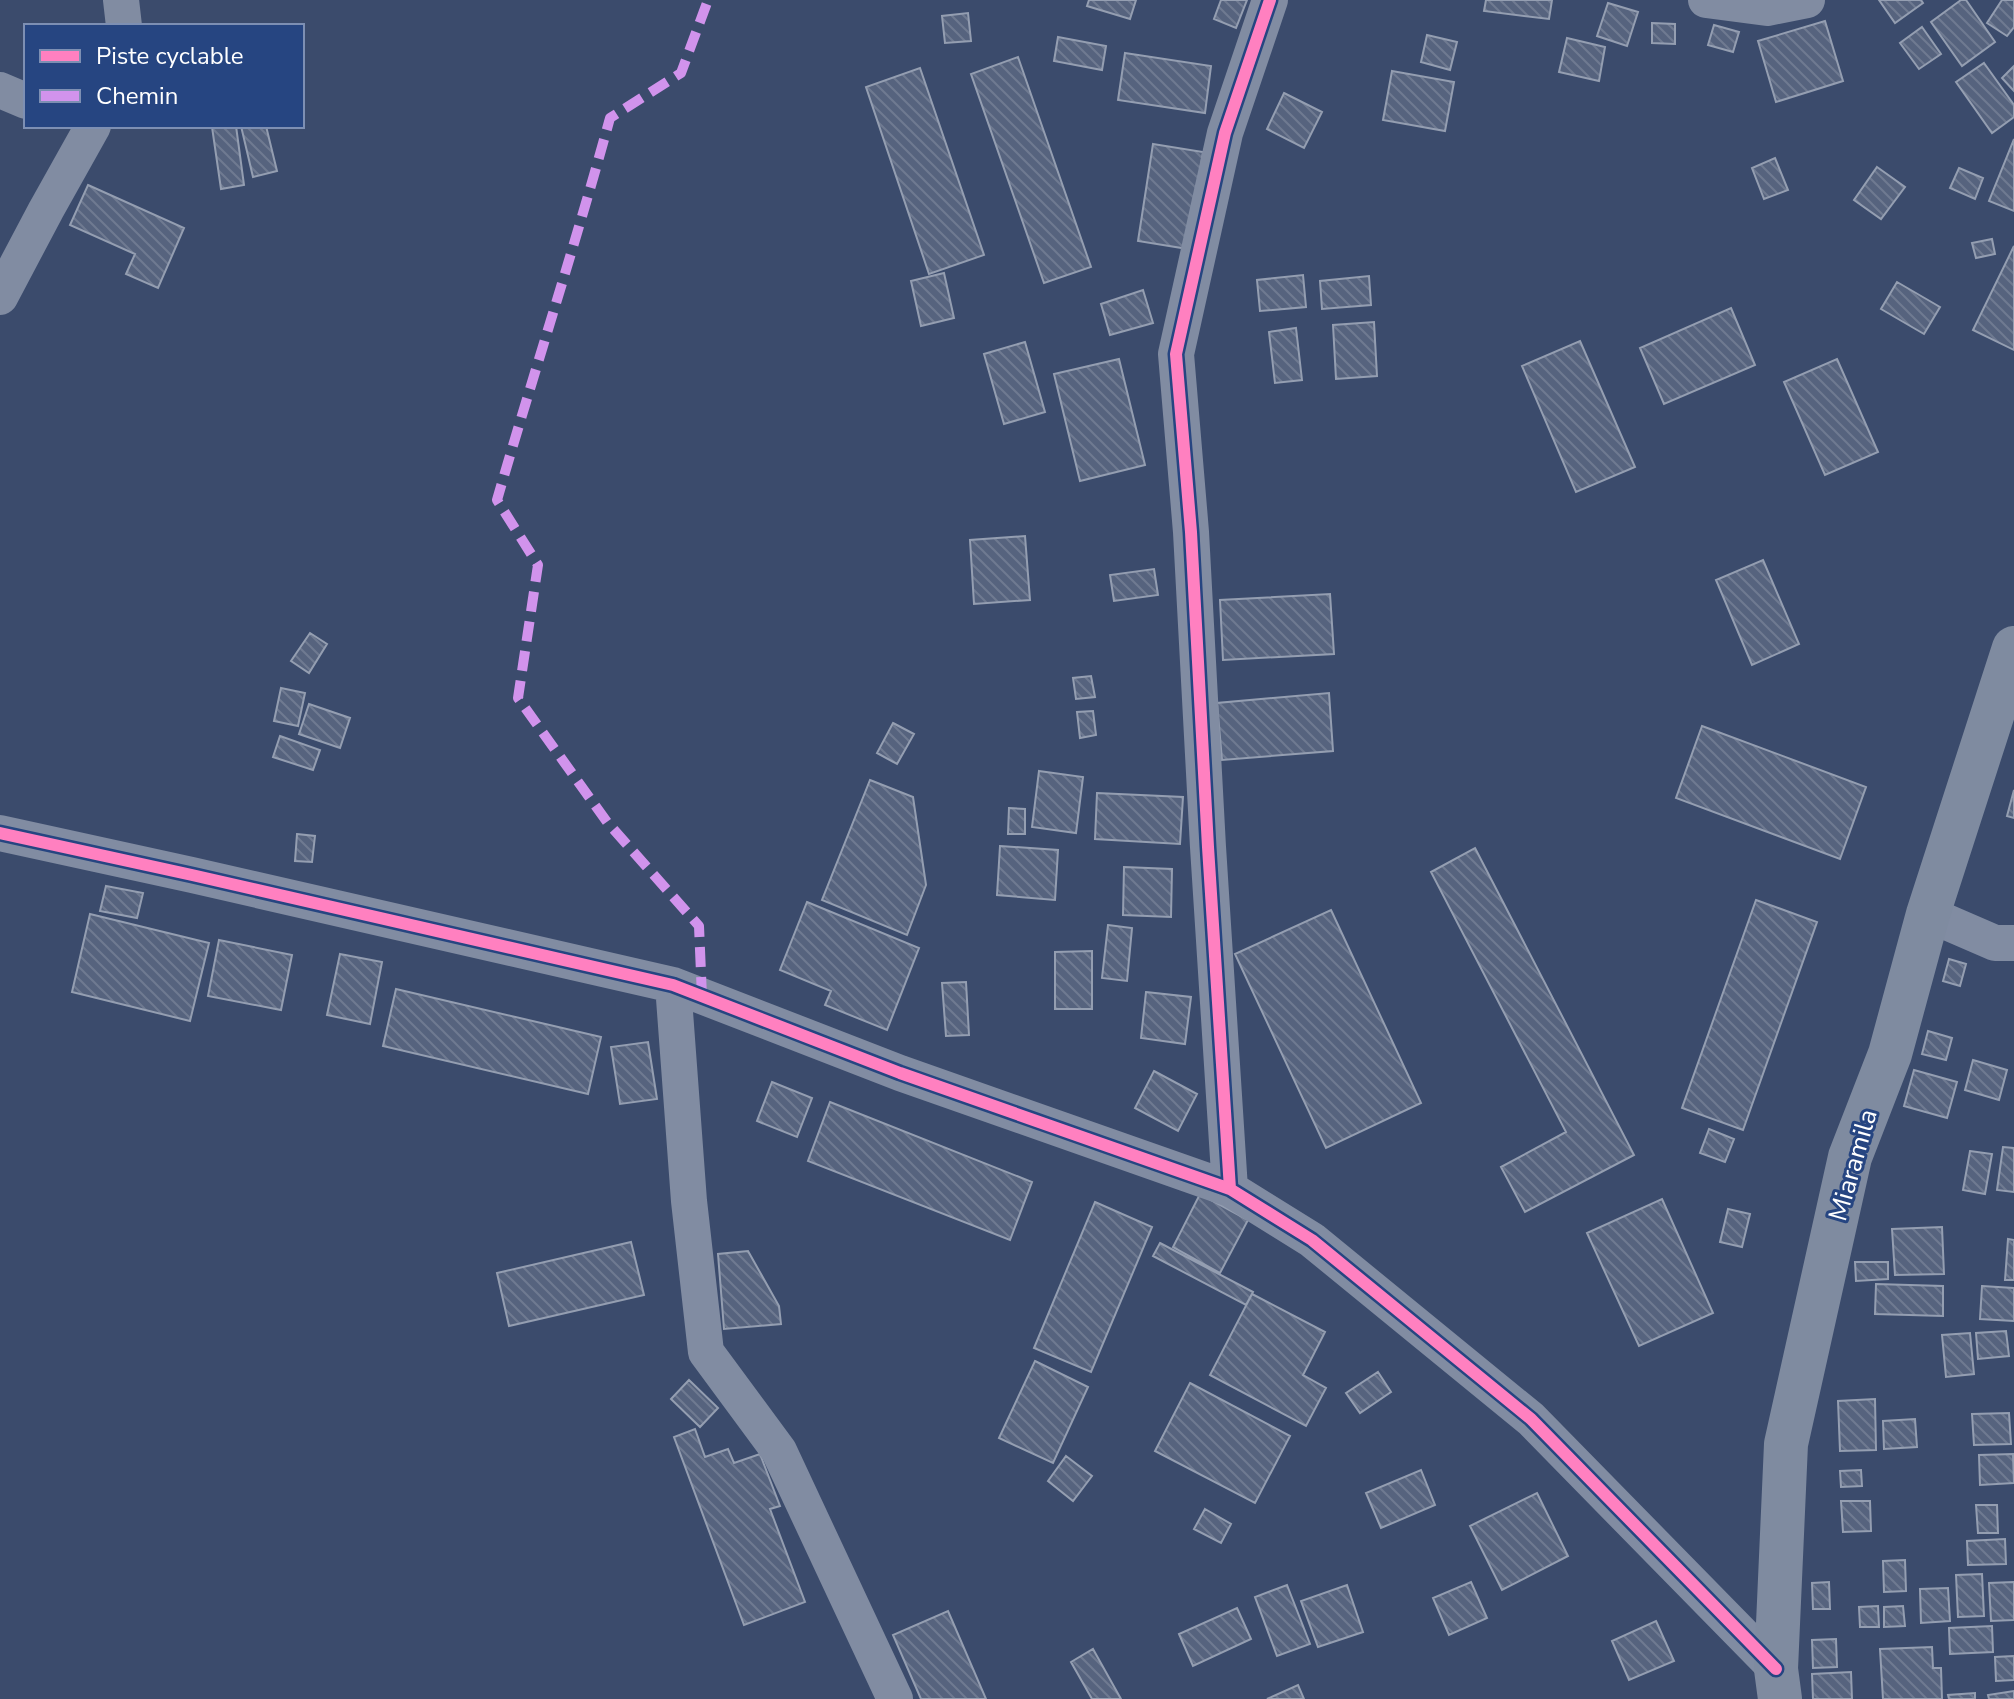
<svg xmlns="http://www.w3.org/2000/svg" width="2014" height="1699" viewBox="0 0 2014 1699" font-family="'Nunito Sans',sans-serif">
<style>
.building{fill:url(#building-back-hatch);stroke:#949eb1;stroke-width:2}
.lines{fill:none;stroke-linecap:round;stroke-linejoin:round}
.minor{stroke:#818ca2;stroke-width:36}
.primary{stroke:#7f8ba0;stroke-width:44}
.quiet{stroke:#d193ec;stroke-width:10;stroke-dasharray:20 10;stroke-linecap:butt}
.cycleway-casing{stroke:#264581;stroke-width:17}
.cycleway{stroke:#ff80c0;stroke-width:12}
.labels{text-anchor:middle;dominant-baseline:central;stroke-width:6;stroke-linejoin:round;paint-order:stroke}
.street-label{font-size:26px;fill:#fff;stroke:#264581}
</style>
<defs>
<pattern id="building-back-hatch" width="6" height="6" patternUnits="userSpaceOnUse" patternTransform="scale(2)"><rect width="6" height="6" fill="#56637e"/><path d="M-1 5l2 2M0 0l6 6M5-1l2 2" fill="none" stroke="#6f7a91"/></pattern>
</defs>
<rect width="100%" height="100%" fill="#3b4b6c"/>
<path class="building" d="M1089 0H1136L1130 19 1087 6Z
M1221 0H1247L1236 28 1214 19Z
M1486 0H1552L1549 19 1484 11Z
M1879 0H1921L1923 3 1895 23Z
M1961 0H1966L1995 42 1962 66 1931 22Z
M2002 0H2014V27L2007 36 1987 23Z
M1608 3 1638 12 1627 46 1597 36Z
M968 13 971 41 945 43 942 16Z
M1825 21 1843 81 1776 102 1758 41Z
M1652 23 1675 24V44L1652 43Z
M1714 25 1739 32 1733 52 1708 45Z
M1922 27 1941 54 1919 69 1900 43Z
M1427 35 1457 42 1450 70 1421 62Z
M1058 37 1106 46 1102 70 1054 61Z
M1567 38 1605 47 1599 81 1559 72Z
M1125 53 1211 66 1205 113 1118 100Z
M1018 57 1091 267 1044 283 971 74Z
M1984 63 2014 105V117L1992 133 1956 82Z
M2014 66V91L2002 78Z
M920 68 984 255 929 274 866 87Z
M1392 71 1454 82 1445 131 1383 120Z
M1284 93 1322 112 1304 148 1267 129Z
M236 126 244 185 221 189 212 127Z
M241 126H266L277 171 253 177Z
M2014 139V211L1989 201Z
M1153 144 1203 152 1188 249 1138 241Z
M1775 158 1788 190 1764 199 1752 168Z
M1877 167 1905 187 1881 219 1854 200Z
M1959 168 1983 178 1975 199 1950 188Z
M88 185 184 228 158 288 126 274 135 254 70 225Z
M1992 239 1995 254 1976 258 1972 243Z
M2014 246V350L1973 330Z
M944 273 954 318 921 326 911 281Z
M1303 275 1306 307 1260 311 1257 280Z
M1369 276 1371 305 1322 309 1320 281Z
M1897 282 1940 307 1924 334 1881 309Z
M1143 290 1153 323 1110 335 1101 304Z
M1731 308 1755 365 1664 404 1640 348Z
M1374 322 1377 376 1336 379 1333 325Z
M1296 328 1302 380 1275 383 1269 332Z
M1580 341 1635 467 1576 492 1522 366Z
M1025 342 1045 412 1004 424 984 354Z
M1119 359 1145 465 1080 481 1054 374Z
M1837 359 1878 452 1825 475 1784 382Z
M1025 536 1030 600 974 604 970 540Z
M1763 560 1799 644 1752 665 1716 580Z
M1154 569 1158 595 1114 601 1110 575Z
M1330 594 1334 654 1223 660 1220 600Z
M310 633 327 644 309 673 291 661Z
M1091 676 1095 697 1076 699 1073 678Z
M281 688 305 693 298 726 274 721Z
M1329 693 1333 751 1222 760 1217 703Z
M309 704 350 718 340 748 299 734Z
M1093 711 1096 735 1080 738 1077 712Z
M893 723 914 734 897 764 877 753Z
M1702 726 1866 787 1840 859 1676 798Z
M280 736 320 750 313 770 273 757Z
M1039 771 1083 777 1076 833 1032 827Z
M870 780 913 797 926 885 907 935 822 900Z
M2014 790V818L2007 816Z
M1097 793 1183 797 1180 844 1095 839Z
M1009 808 1025 809V834H1008Z
M297 834 315 836 312 862 295 861Z
M1000 846 1058 850 1055 900 997 895Z
M1475 848 1634 1155 1525 1212 1501 1167 1566 1132 1431 872Z
M1124 867 1172 869 1171 917 1123 915Z
M106 886 143 893 137 918 100 911Z
M1756 900 1817 922 1743 1130 1682 1108Z
M807 902 919 948 887 1030 825 1005 831 991 780 970Z
M1331 910 1421 1103 1326 1148 1235 954Z
M90 914 209 943 190 1021 72 992Z
M1108 925 1132 928 1127 981 1102 978Z
M219 940 292 955 281 1010 208 996Z
M1092 951V1009H1055V952Z
M340 954 382 962 370 1024 327 1015Z
M1949 959 1966 964 1960 986 1943 981Z
M966 982 969 1035 946 1036 942 983Z
M396 989 601 1037 588 1094 383 1046Z
M1146 992 1191 997 1185 1044 1141 1038Z
M1928 1031 1952 1038 1946 1060 1922 1054Z
M648 1042 657 1099 620 1104 611 1047Z
M1973 1060 2007 1070 1999 1100 1965 1090Z
M1914 1070 1957 1082 1947 1118 1904 1106Z
M1154 1071 1197 1094 1178 1131 1135 1108Z
M772 1082 812 1098 797 1137 757 1121Z
M830 1102 1032 1182 1010 1240 808 1161Z
M1709 1129 1734 1139 1725 1162 1700 1153Z
M2003 1147 2014 1148V1192L1997 1190Z
M1970 1151 1992 1154 1985 1194 1963 1190Z
M1200 1194 1248 1220 1220 1273 1173 1247Z
M1662 1199 1713 1313 1639 1346 1587 1233Z
M1095 1202 1152 1227 1091 1372 1034 1348Z
M1728 1209 1750 1214 1742 1247 1720 1242Z
M1942 1227 1944 1274 1895 1275 1892 1229Z
M2008 1239 2014 1240V1280H2005Z
M631 1242 644 1295 509 1326 497 1273Z
M1160 1243 1253 1292 1246 1305 1153 1256Z
M748 1251 779 1306 781 1324 724 1329 718 1254Z
M1855 1262H1888V1279L1856 1281Z
M1876 1284 1943 1286V1316L1875 1314Z
M1982 1286 2014 1288V1321L1980 1319Z
M1252 1294 1325 1332 1303 1375 1326 1388 1306 1426 1210 1375Z
M2006 1331 2009 1356 1978 1359 1976 1333Z
M1970 1333 1974 1374 1946 1377 1942 1335Z
M1035 1361 1088 1387 1053 1463 999 1438Z
M1378 1372 1391 1392 1360 1413 1346 1393Z
M689 1380 718 1408 700 1427 671 1399Z
M1190 1383 1290 1436 1255 1503 1155 1451Z
M1875 1399 1876 1450 1840 1451 1838 1401Z
M2009 1413 2011 1444 1974 1445 1972 1414Z
M1915 1419 1917 1447 1884 1449 1883 1421Z
M695 1429 705 1457 728 1449 734 1463 760 1454 780 1506 770 1509 805 1602 744 1625 674 1437Z
M2013 1454 2014 1483 1980 1485 1979 1455Z
M1066 1456 1092 1476 1073 1501 1048 1481Z
M1421 1470 1435 1505 1381 1528 1366 1493Z
M1861 1470 1862 1486 1841 1487 1840 1471Z
M1537 1493 1568 1556 1502 1590 1470 1526Z
M1841 1501H1870L1871 1531 1843 1532Z
M1976 1505H1997L1998 1533H1978Z
M1205 1509 1231 1524 1221 1543 1194 1529Z
M2005 1539 2006 1564 1968 1565 1967 1541Z
M1905 1560 1906 1591 1884 1592 1883 1561Z
M1982 1574 1984 1616 1958 1617 1956 1575Z
M1471 1582 1487 1618 1449 1635 1433 1598Z
M1829 1582 1830 1609H1813L1812 1583Z
M2014 1582V1620L1991 1621 1989 1583Z
M1287 1585 1310 1644 1277 1656 1255 1597Z
M1347 1585 1363 1632 1318 1647 1301 1601Z
M1948 1588 1950 1621 1921 1623 1920 1589Z
M1878 1606 1879 1627H1860L1859 1607Z
M1903 1606 1905 1626 1884 1627V1607Z
M1237 1608 1251 1639 1193 1666 1179 1634Z
M948 1611 986 1699H921L893 1635Z
M1656 1621 1674 1661 1629 1680 1612 1641Z
M1992 1626 1993 1652 1950 1654 1949 1628Z
M1836 1639 1837 1667 1813 1668 1812 1640Z
M1932 1647 1933 1668H1941L1942 1699H1883L1880 1649Z
M1093 1649 1121 1699H1092L1071 1662Z
M2014 1656V1680L1996 1681 1995 1657Z
M1851 1672 1852 1699H1813L1812 1674Z
M1298 1685 1304 1699H1267Z
M2014 1691V1699H1989L1988 1695Z
M1975 1693V1699H1949L1948 1695Z"/>
<g class="lines">
<path class="minor" d="M121 0 124 26
M1706 0 1767 8 1807 0
M0 90 26 101
M0 297 46 210 93 126
M0 833 192 875 673 985 900 1073 1230 1189 1312 1240 1531 1419 1776 1669
M1928 914 1995 943H2014
M673 985 689 1201 706 1352 779 1451 895 1699
M1230 1189 1208 847 1191 532 1176 354 1225 133 1270 0"/>
<path class="primary" d="M1780 1699 1776 1669 1786 1444 1850 1157 1890 1054 1928 914 2014 648"/>
<path class="quiet" d="M702 997 699 926 607 822 518 698 538 565 497 500C534 372 575 246 610 118L681 73 708 0"/>
<g class="cycleway-casing">
<path id="cycleway" d="M0 833 192 875 673 985 900 1073 1230 1189 1312 1240 1531 1419 1776 1669
M1230 1189 1208 847 1191 532 1176 354 1225 133 1270 0"/>
</g>
<use href="#cycleway" class="cycleway"/>
</g>
<g class="labels">
<g class="street-label">
<text transform="translate(1853 1165) rotate(-74)">Miaramila</text>
</g>
</g>
<rect x="24" y="24" width="280" height="104" fill="#264581" stroke="#7d8fb3" stroke-width="2"/>
<rect x="40" y="50" width="40" height="12" fill="#ff80c0" stroke="#7d8fb3" stroke-width="2"/>
<text x="96" y="64" font-size="24" fill="#ffffff">Piste cyclable</text>
<rect x="40" y="90" width="40" height="12" fill="#d193ec" stroke="#7d8fb3" stroke-width="2"/>
<text x="96" y="104" font-size="24" fill="#ffffff">Chemin</text>
</svg>
